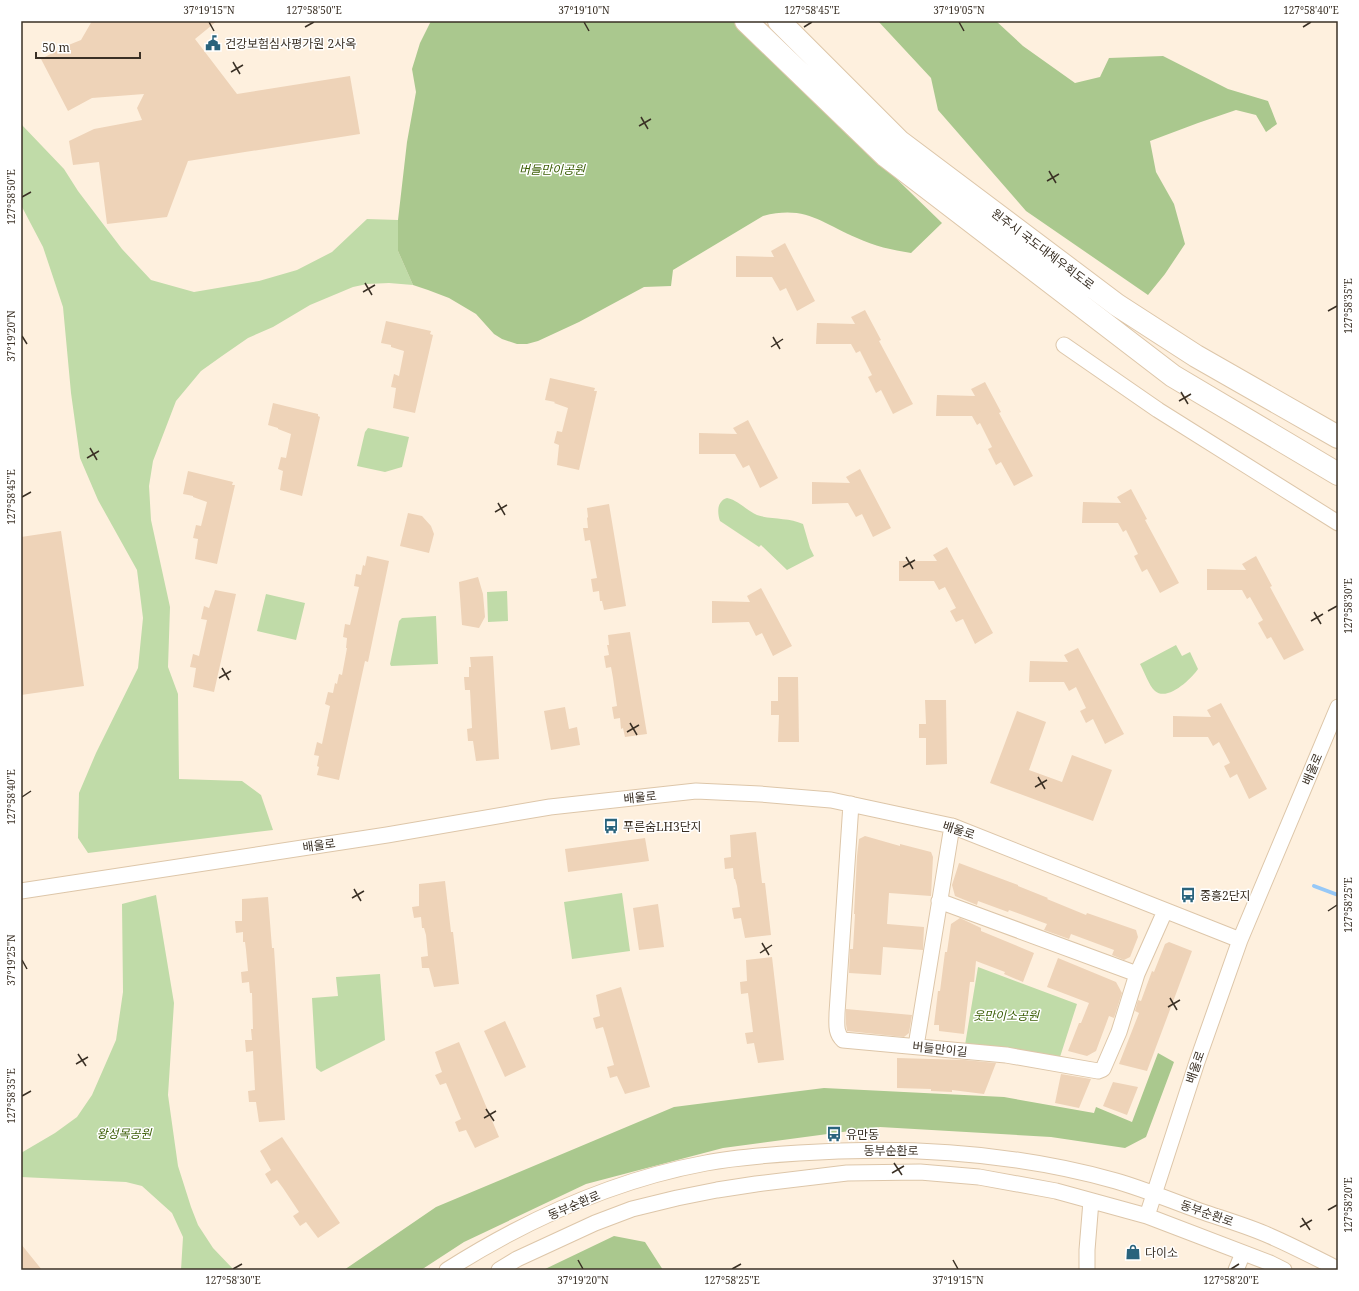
<svg xmlns="http://www.w3.org/2000/svg" width="1359" height="1291" viewBox="0 0 1359 1291" font-family="'Noto Serif','Noto Sans KR',serif">
<style>
.green{fill:#c0dba8}
.forest{fill:#aac88e}
.lines{fill:none;stroke-linecap:round;stroke-linejoin:round}
.stream{stroke:#96c8f7;stroke-width:4}
.building{fill:#eed3b8}
.minor-casing{stroke:#ddc6a9;stroke-width:17}
.highway-casing{stroke:#ddc6a9;stroke-width:24}
.minor{stroke:#fff;stroke-width:15}
.highway{stroke:#fff;stroke-width:22}
.ticks{fill:none;stroke:#3a3025;stroke-width:1.5}
.labels{text-anchor:middle;dominant-baseline:central;stroke-width:3;stroke-linejoin:round;paint-order:stroke}
.poi-label{font-size:12px;fill:#3a3025;stroke:#fff;text-anchor:start}
.park-label{font-size:12px;font-style:italic;fill:#3b5e06;stroke:#fff}
.street-label{font-size:12px;fill:#3a3025;stroke:#fff}
.neatline{fill:none;stroke:#3a3025;stroke-width:1.5}
.ticks-label{font-size:10px;text-anchor:middle;fill:#3a3025}
</style>
<rect width="100%" height="100%" fill="#fef0de"/>
<path class="green" d="M21 124 64 169 78 191 122 249 151 280 194 292 259 281 297 270 332 252 367 219 398 220V251L413 285 389 283 367 284 353 287 310 305 273 327 248 338 222 356 201 371 176 401 153 461 149 486 151 520 170 607 168 667 178 694 179 779 242 781 261 795 273 830 88 853 78 838 79 793 96 753 138 668 143 618 137 570 98 500 80 458 71 393 63 307 43 247 21 205Z
M368 428 409 437 402 467 385 472 357 466 365 432Z
M727 498C738 500 746 510 757 515 772 520 789 517 803 524L810 548 814 556 787 570 761 545 759 547 720 521C717 512 717 501 727 498Z
M507 591 508 621 488 622 487 592Z
M266 594 305 603 296 640 257 631Z
M436 616 438 664 391 666 390 664 399 621 402 618Z
M1176 645 1182 656 1190 652 1198 669C1192 678 1168 702 1155 691 1149 686 1144 671 1140 664Z
M622 893 630 951 572 959 564 902Z
M156 895 174 1003 168 1095 178 1166 191 1207 198 1225 213 1248 234 1270H181L183 1237 172 1213 142 1186 126 1182 21 1177V1153L55 1133 77 1117 92 1095 116 1040 123 992 122 904Z
M978 967 1077 1004 1060 1057 965 1045Z
M380 974 385 1040 321 1072 316 1068 312 998 338 996 336 977Z"/>
<path class="forest" d="M431 21H734L942 223 911 253C892 250 874 246 857 238 821 223 806 205 763 216L673 270 671 286 644 287 579 322 538 341 527 344H517L502 339 494 334 476 314 449 298 428 290 413 285 398 251V220L407 142 416 92 412 69 420 43Z
M878 21H996L1023 46 1075 83 1100 77 1109 58 1163 56 1228 89 1268 101 1277 124 1266 132 1256 115 1236 110 1198 123 1150 141 1156 172 1174 204 1185 244 1165 274 1148 295 1026 211 938 110 931 78Z
M1158 1053 1174 1062 1146 1137 1125 1148 1051 1137 880 1127 723 1148 586 1184 464 1242 421 1270H344L436 1207 674 1107 824 1088 1004 1097 1094 1113 1096 1107 1132 1122Z
M614 1236 645 1242 663 1270H543Z"/>
<g class="lines">
<path class="stream" d="M1314 886 1338 895"/>
</g>
<path class="building" d="M92 21H217L195 39 237 94 350 76 360 134 188 161 167 217 107 224 99 162 73 165 69 141 94 129 142 120 137 108 144 94 92 98 68 111 41 59 66 46 81 40Z
M785 243 815 301 797 311 786 288 780 291 772 277H736V256L774 257 771 251Z
M865 310 881 340 879 341 913 404 893 414 881 390 876 393 868 377 872 375 860 351 856 353 851 344H816L817 323 855 324 851 317Z
M386 321 431 331 430 334 433 335 415 413 393 408 396 388 391 387 394 374 399 376 404 351 391 347V345L381 343Z
M550 378 595 388 594 391H597L579 470 557 465 559 445 554 443 557 431 562 432 568 408 554 403 555 402 545 400Z
M985 382 1001 412 999 413 1033 476 1014 486 1001 462 996 465 988 449 992 447 980 423 977 425 972 416H936L937 395 975 396 971 389Z
M273 403 318 414V416L320 417 302 496 280 490 283 471 278 469 281 457 286 458 291 434 278 429V428L268 425Z
M748 420 778 478 760 488 749 465 743 468 735 454H699V433L737 434 733 428Z
M860 469 891 528 873 537 862 514 856 517 848 503 812 504V482L850 483 846 477Z
M188 471 233 482 232 485H235L217 564 195 559 198 539 193 538 196 525 201 526 207 502 193 497V496L183 494Z
M1131 489 1147 519 1145 520 1179 583 1160 593 1147 569 1142 572 1134 556 1138 554 1126 530 1123 532 1118 523H1082L1083 502 1121 503 1117 497Z
M609 504 626 606 604 610 602 601H600L599 591 593 592 591 579 597 578 590 540 585 541 583 528H588L587 518 588 517 587 508Z
M408 513 422 516 431 526 434 534 429 553 400 546Z
M61 531 84 686 21 695V537Z
M947 547 993 633 975 644 963 619 956 622 950 611 956 608 945 587 939 590 934 581H899V561H937L933 555Z
M367 556 389 561 368 662 365 661 339 780 317 775 319 767 317 766 319 756 314 755 317 742 322 744 330 706 325 704 328 692 333 693 335 683 337 684 339 674 342 675 347 648H346L347 638 343 637 345 624 350 625 359 587 354 586 356 574 361 575 363 565 365 566Z
M1256 556 1272 586 1270 587 1304 650 1284 660 1271 637 1267 639 1258 623 1263 620 1250 597 1247 599 1242 590H1207V569L1246 570 1242 564Z
M478 577 483 594 485 617 479 628 462 625 459 582Z
M761 588 792 646 773 656 762 633 756 636 749 622 712 623V601L750 602 747 596Z
M215 590 236 594 214 692 193 687 196 668 190 667 193 654 199 656 207 620 201 619 204 606 209 608Z
M630 632 647 734 625 737 623 728 621 729 620 718 614 719 612 707 617 706 613 678 611 667 606 668 604 656 609 655 607 645H609L608 635Z
M1078 648 1124 734 1105 744 1093 719 1086 723 1080 711 1086 708 1076 687 1069 691 1064 682H1029L1030 661 1068 662 1064 655Z
M493 656 499 759 476 761 473 741H468L467 729 472 728 470 690H465L464 677H469V667H471L470 657Z
M778 677H798L799 742H778L779 715H771V701H778Z
M925 700H946L947 764 926 765V738H919V724H926Z
M1221 703 1267 789 1249 799 1237 774 1230 778 1224 766 1230 763 1219 742 1213 746 1208 737H1173V716L1211 717 1207 710Z
M565 707 569 729 577 727 580 745 551 750 544 711Z
M1017 711 1046 722 1029 770 1062 782 1072 755 1112 770 1093 821 990 783Z
M756 832 762 883H765L771 935 745 938 741 918 734 919 732 908 740 907 737 886 735 879H734L733 868 725 869 724 858 731 857 730 835Z
M865 836 900 846V844L931 852 933 857 931 896 889 893 887 924 924 927 923 950 883 947 881 975 849 973 850 949H853L855 914H854L857 856 859 839Z
M645 838 649 861 568 872 565 849Z
M959 863 1018 885V886L1048 898 1047 899 1086 915 1087 913 1136 930 1138 937 1130 957 1124 960 1112 955 1114 950 1071 934 1069 939 1044 930 1047 924 1009 910 1008 912 978 901 977 905 955 896 952 885Z
M445 881 451 932H453L459 984 434 987 429 968H422L421 957 428 956 426 935 424 928H422L421 917 414 918 412 907 419 906V884Z
M268 897 272 948H274L285 1120 259 1122 256 1102H249L248 1091 255 1090 253 1051 246 1052 245 1040H252L251 1029H253L252 993H250L249 982 242 983 241 972 248 971 246 950 245 942H243V932L236 933 235 921H242V899Z
M658 904 664 947 639 950 633 908Z
M960 918 981 928V931L1034 953 1023 982 1004 974 1005 972 976 961 974 982H970L964 1034 939 1031V1025H934L938 991H940L945 952H947L951 924Z
M1169 942 1192 951 1147 1071 1119 1064 1139 1013 1135 1011 1138 1000 1141 1001 1152 971 1154 972 1165 944Z
M772 957 784 1060 758 1063 754 1043 747 1044 745 1033 753 1032 748 993 741 994 740 982 747 981 746 960Z
M1058 958 1116 982 1122 993 1114 1018 1109 1016 1096 1051 1087 1056 1068 1051 1079 1023H1081L1089 1003 1047 987Z
M621 987 650 1087 625 1094 617 1076 610 1078 607 1067 614 1065 606 1037 603 1027 596 1029 593 1018 600 1016 596 995Z
M846 1009 912 1015 909 1033 904 1037 847 1031 846 1024Z
M505 1021 526 1067 505 1077 484 1031Z
M459 1042 499 1137 475 1148 466 1130 459 1132 455 1122 461 1119 446 1083 440 1085 435 1075 442 1072 435 1052Z
M897 1058 965 1060 996 1063 984 1094 952 1090V1092L931 1091V1089L897 1088Z
M1061 1074 1091 1079 1079 1108 1055 1103Z
M1113 1082 1138 1087 1127 1115 1103 1106Z
M282 1137 340 1223 318 1238 306 1222 300 1226 293 1216 299 1212 283 1188 277 1180 271 1184 265 1174 271 1170 260 1151Z
M21 1244 42 1270H21Z"/>
<g class="lines">
<g class="minor-casing">
<path id="minor" d="M1064 345 1158 410 1338 523
M851 804 837 1013C837 1023 835 1033 843 1040L1006 1055 1098 1071 1103 1069 1119 1032 1137 974 1165 911
M21 891 387 835 550 807 696 791 760 794 831 800 952 826 1240 940
M939 901 1137 974
M916 1046 952 826
M1147 1216 1197 1062 1240 940 1338 707
M447 1270C526 1220 614 1180 706 1163 737 1157 768 1155 799 1153 905 1146 1013 1152 1116 1181 1144 1189 1172 1201 1200 1211 1223 1219 1248 1226 1270 1236 1293 1246 1316 1258 1338 1269
M499 1270 517 1259 595 1223 632 1209 677 1198 717 1190 756 1184 847 1173 920 1172 979 1177 1056 1191 1147 1216 1270 1263 1284 1270
M1087 1270V1250L1091 1201
M1236 1270 1243 1253"/>
</g>
<g class="highway-casing">
<path id="highway" d="M746 21 886 156 1173 376 1338 474
M779 21 899 141 1117 305 1196 356 1338 437"/>
</g>
<use href="#minor" class="minor"/>
<use href="#highway" class="highway"/>
</g>
<path class="ticks" d="M209 22 214 31M584 22 589 31M959 22 964 31M305 27 314 22M804 27 812 22M1303 27 1311 22M233 62 240 74M231 72 243 65M641 117 648 129M639 126 651 119M1049 171 1056 183M1047 181 1059 174M22 197 31 192M365 283 372 295M363 292 375 285M1328 311 1337 306M22 336 27 344M773 337 780 349M771 347 783 339M1181 392 1188 404M1179 401 1191 394M90 448 97 460M87 458 99 451M22 497 31 492M498 503 505 515M495 512 507 505M906 557 913 569M903 567 915 560M1328 611 1337 606M1314 612 1321 624M1311 621 1323 614M222 668 229 680M219 678 231 671M630 723 637 735M627 732 639 725M1038 777 1045 789M1035 787 1047 780M22 797 31 791M354 889 361 901M352 898 364 891M1328 911 1337 905M762 943 769 955M760 953 772 945M22 960 27 969M1170 998 1177 1010M1168 1007 1180 1000M78 1054 86 1066M76 1064 88 1057M22 1096 31 1091M486 1109 494 1121M484 1118 496 1111M894 1163 902 1175M892 1173 904 1166M1328 1210 1337 1205M1302 1218 1310 1230M1300 1227 1312 1220M578 1260 583 1269M953 1260 958 1269M233 1269 242 1264M732 1269 741 1264M1231 1269 1239 1264"/>
<defs>
<g id="civic-bare" transform="scale(1.2)"><path d="M-.6-6.5H3V-4.5H.6V-3L4-1V1h2V6H-6V1h2V-1L-.6-3ZM-1.2 2.5V6h2.4V2.5Z" fill="#29637c" stroke="#fff" stroke-width="2.5" paint-order="stroke"/></g>
<g id="bus-bare" transform="scale(1.2)"><path d="M-5-6H5V4H4V6H2V4H-2V6H-4V4H-5ZM-3.5-4V0h7V-4ZM-3.5 1.2v1.5H-2V1.2ZM2 1.2v1.5H3.5V1.2Z" fill="#29637c" stroke="#fff" stroke-width="2.5" paint-order="stroke"/></g>
<g id="shop-bare" transform="scale(1.2)"><path d="M-5-2.5h2.3a2.7 3.5 0 0 1 5.4 0H5L5.5 6h-11ZM-1.5-2.5h3a1.5 2.3 0 0 0-3 0Z" fill="#29637c" stroke="#fff" stroke-width="2.5" paint-order="stroke"/></g>
</defs>
<g fill-rule="evenodd">
<use href="#civic-bare" x="213" y="43"/>
<use href="#bus-bare" x="611" y="826"/>
<use href="#bus-bare" x="1188" y="895"/>
<use href="#bus-bare" x="834" y="1134"/>
<use href="#shop-bare" x="1133" y="1252"/>
</g>
<g class="labels">
<g class="poi-label">
<text x="225" y="43">건강보험심사평가원 2사옥</text>
<text x="623" y="826">푸른숨LH3단지</text>
<text x="1200" y="895">중흥2단지</text>
<text x="846" y="1134">유만동</text>
<text x="1145" y="1252">다이소</text>
</g>
<g class="park-label">
<text x="552" y="169">버들만이공원</text>
<text x="1006" y="1015">웃만이소공원</text>
<text x="124" y="1133">왕성목공원</text>
</g>
<g class="street-label">
<text transform="translate(1043 249) rotate(37)">원주시 국도대체우회도로</text>
<text transform="translate(1312 769) rotate(-67)">배울로</text>
<text transform="translate(640 797) rotate(-6)">배울로</text>
<text transform="translate(959 830) rotate(18)">배울로</text>
<text transform="translate(319 845) rotate(-8)">배울로</text>
<text transform="translate(940 1049) rotate(6)">버들만이길</text>
<text transform="translate(1195 1067) rotate(-71)">배울로</text>
<text x="891" y="1150">동부순환로</text>
<text transform="translate(574 1205) rotate(-23)">동부순환로</text>
<text transform="translate(1207 1213) rotate(19)">동부순환로</text>
</g>
</g>
<rect width="1359" height="1291" fill="none" stroke="#ffffff" stroke-width="44"/>
<path d="M36 52v6h104v-6" fill="none" stroke="#3a3025" stroke-width="2"/>
<text x="42" y="52" font-size="12" fill="#3a3025" stroke="#ffffff" stroke-width="3" paint-order="stroke">50 m</text>
<rect x="22" y="22" width="1315" height="1247" class="neatline"/>
<g class="ticks-label">
<text x="209" y="14">37°19'15"N</text>
<text x="314" y="14">127°58'50"E</text>
<text x="584" y="14">37°19'10"N</text>
<text x="812" y="14">127°58'45"E</text>
<text x="959" y="14">37°19'05"N</text>
<text x="1311" y="14">127°58'40"E</text>
<text transform="translate(11 197) rotate(-90)" y="4">127°58'50"E</text>
<text transform="translate(1348 306) rotate(-90)" y="4">127°58'35"E</text>
<text transform="translate(11 336) rotate(-90)" y="4">37°19'20"N</text>
<text transform="translate(11 497) rotate(-90)" y="4">127°58'45"E</text>
<text transform="translate(1348 606) rotate(-90)" y="4">127°58'30"E</text>
<text transform="translate(11 797) rotate(-90)" y="4">127°58'40"E</text>
<text transform="translate(1348 905) rotate(-90)" y="4">127°58'25"E</text>
<text transform="translate(11 960) rotate(-90)" y="4">37°19'25"N</text>
<text transform="translate(11 1096) rotate(-90)" y="4">127°58'35"E</text>
<text transform="translate(1348 1205) rotate(-90)" y="4">127°58'20"E</text>
<text x="233" y="1284">127°58'30"E</text>
<text x="583" y="1284">37°19'20"N</text>
<text x="732" y="1284">127°58'25"E</text>
<text x="958" y="1284">37°19'15"N</text>
<text x="1231" y="1284">127°58'20"E</text>
</g>
</svg>
